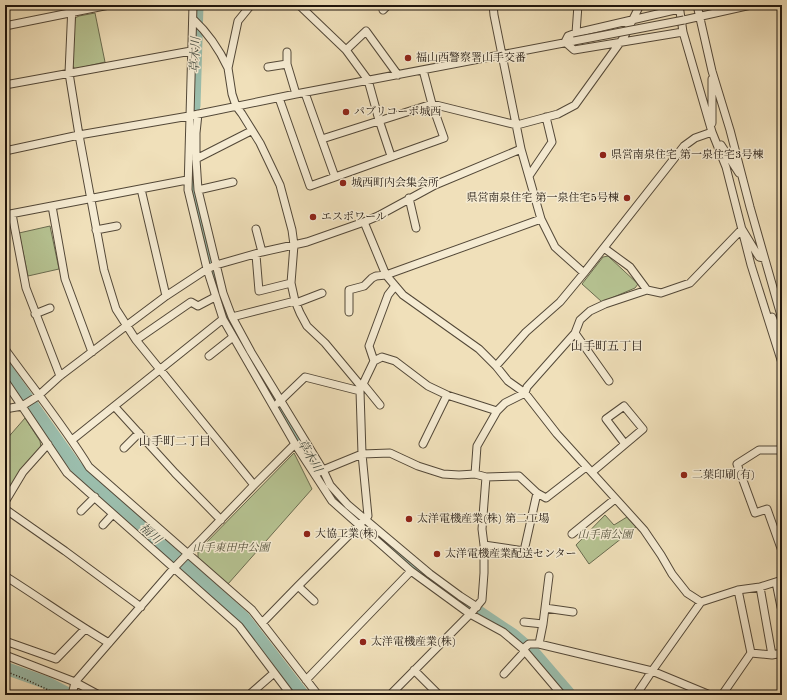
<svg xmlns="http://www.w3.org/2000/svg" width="787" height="700" viewBox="0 0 787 700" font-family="'Old Standard TT','Noto Serif JP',serif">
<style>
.green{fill:#b6c392;stroke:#6a6c50}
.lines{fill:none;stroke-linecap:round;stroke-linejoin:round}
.stream{stroke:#697a6c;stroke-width:2}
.river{stroke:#9bbdac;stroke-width:13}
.minor-casing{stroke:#534838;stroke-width:9}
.path{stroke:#1f150d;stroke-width:1.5;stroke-dasharray:1 2;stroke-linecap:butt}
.minor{stroke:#f5ebd2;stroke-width:7}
.minor-bridge-casing{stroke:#534838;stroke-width:9;stroke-linecap:butt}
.minor-bridge{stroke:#f5ebd2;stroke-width:7}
.poi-dot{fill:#8f2418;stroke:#f5ebd2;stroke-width:1.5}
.labels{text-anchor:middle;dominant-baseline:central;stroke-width:3;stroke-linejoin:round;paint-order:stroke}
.poi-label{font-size:11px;fill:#1f150d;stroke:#f5ebd2;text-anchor:start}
.park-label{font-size:11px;font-style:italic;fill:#54523c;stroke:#f5ebd2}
.water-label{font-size:12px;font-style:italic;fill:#4a5045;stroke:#f5ebd2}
.neighbourhood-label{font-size:12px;fill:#1f150d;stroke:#f5ebd2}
</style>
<rect width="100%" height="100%" fill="#f0e0ba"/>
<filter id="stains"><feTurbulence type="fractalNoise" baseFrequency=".005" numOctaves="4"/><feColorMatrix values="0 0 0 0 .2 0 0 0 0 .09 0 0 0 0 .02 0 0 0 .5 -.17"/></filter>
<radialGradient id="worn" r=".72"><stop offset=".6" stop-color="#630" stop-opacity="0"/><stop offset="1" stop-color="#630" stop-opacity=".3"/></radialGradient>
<path class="green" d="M95 13 105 62 75 69 72 65 75 18 79 16Z
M50 226 59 269 28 276 19 233Z
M608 256 638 284 635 288 602 302 582 284 603 257Z
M25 418 40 441 41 447 5 497V441Z
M294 453 312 489 228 584 198 558V551Z
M605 515 614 525 627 517 636 527 589 564 576 545Z"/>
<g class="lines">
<path class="stream" d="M65 695 66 693"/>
<path class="river" d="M194 106 197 5
M193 142 192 169 197 210 219 292 237 336 329 489 337 499 350 511 437 584 513 635 534 653 570 695
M5 367 76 467 243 617 303 695
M5 668 47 683 70 695"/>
<g class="minor-casing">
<path id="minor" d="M72 5 69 73 79 135 104 270 116 309 136 340 254 485
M193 5 188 190 207 269 223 319 295 444 332 501 411 571 470 614 503 632 523 649 562 695
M251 5 238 21 228 68 232 94 236 106 242 114 260 143 280 185 292 230 294 245 291 283 295 301 300 313 307 326 325 343 360 385
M299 5 346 50 368 80 379 120 391 156
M679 5 683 32 712 132 726 167 751 265 782 363
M697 5 712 71 730 130 750 207 782 319
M679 9 576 33 568 36 565 42 574 50 683 32
M383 10 388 5
M193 19C207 32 220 51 228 68
M684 20 751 5
M5 26 109 5
M576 33 578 5
M346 50 366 31 398 75
M287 52V64L296 94
M268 67 287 64
M5 85 191 51
M305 93 335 177
M279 98 310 186 444 138 432 104 423 70
M198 114 196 133V159L198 190 223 293 232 317 251 352 323 470 362 454 390 453 418 466 443 474 459 475 475 474 486 477 519 476 537 493 546 498 586 467
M712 123V79
M322 139 432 104 517 125 558 114 575 105 624 37 640 5
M721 145 739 173
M521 149 541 219 555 247 584 273 684 146 695 138 712 132
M5 151 79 135 189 116 296 94 574 41
M196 159 251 131
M529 176 552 142 546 117
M141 189 166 296
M198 190 233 182
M409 198 416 228
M52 206 65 279 92 352
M12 214 26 288 60 376
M5 215 187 180
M364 222 386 275 403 295 479 349 496 366
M256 229 262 252
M96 230 117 226
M604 248 630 267 647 290
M256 255 259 291 291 283
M584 273 560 302 526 332 496 366 508 381 525 393 557 434 644 530 661 555 672 574 687 593 701 602 738 590 760 587 782 580
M296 303 322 293
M349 312V290L364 286 372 278 376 276 386 275 541 219
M35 314 50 308
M232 317 295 301
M772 317 782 343
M575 333 609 381
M136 340 191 302 198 306 215 297
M5 349C33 388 64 426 89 467L252 610 318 695
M209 356 233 337
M374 361 369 346 388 295 395 286
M5 381 67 473 239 626 291 695
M363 384 380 405
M278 403 305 377 360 391
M115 407 175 473 221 520
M5 409 22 406 38 396 60 376 126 326 166 296 207 269 216 265 262 252 307 242 364 222 378 216 435 185 521 149 494 15 493 5
M72 440 223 319
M423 444 447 395
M124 448 139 433
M782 450H759L737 464 755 513 767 509 782 551
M319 472 323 470 330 485 348 505 430 574 460 596 477 607
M592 472 643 429 624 406 606 419 625 444
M475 474 477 446 497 411 505 403 525 393 527 387 575 333 580 320 590 311 605 304 647 290 661 293 690 283 742 229 759 257 764 258
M5 502 23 472 48 444
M5 509 65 551 141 607
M81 511 95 497
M103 525 113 514
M572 534 615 499
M484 545 524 551 537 493
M5 576C40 598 73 622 109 643
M776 582 781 607
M298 586 314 601
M760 587 772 655
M545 608 573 612
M524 622 543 624
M262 623 298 586 368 516 362 454 360 391V385L363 384 374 361 382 357 395 361 428 386 447 395 497 411
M5 641 56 659 85 629
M539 644 543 624 549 576
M523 649 529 644H539L652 671 710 695
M751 653 772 655 782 653
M5 655 75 682 99 695
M414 670 439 695
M504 674 525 651
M306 680 411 571
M72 695 75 682 174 568 254 485 295 444
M249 695 274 673
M390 695 472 612 482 600 484 573V545L482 529 486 477
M636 695 652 671 701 602
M722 695 751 653 738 590"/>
</g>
<path class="path" d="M5 671 25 679 59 695"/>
<use href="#minor" class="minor"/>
<g class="minor-bridge-casing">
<path id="minor-bridge" d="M574 41 684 20"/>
</g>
<use href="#minor-bridge" class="minor-bridge"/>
</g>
<g class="poi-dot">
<circle cx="408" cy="58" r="4"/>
<circle cx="346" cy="112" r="4"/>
<circle cx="603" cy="155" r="4"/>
<circle cx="343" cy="183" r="4"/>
<circle cx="627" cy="198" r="4"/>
<circle cx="313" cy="217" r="4"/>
<circle cx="684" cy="475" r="4"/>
<circle cx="409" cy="519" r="4"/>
<circle cx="307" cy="534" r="4"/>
<circle cx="437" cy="554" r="4"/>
<circle cx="363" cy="642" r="4"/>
</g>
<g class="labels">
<g class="poi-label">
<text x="416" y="58">福山西警察署山手交番</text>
<text x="354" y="112">パブリコーポ城西</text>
<text x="611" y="155">県営南泉住宅 第一泉住宅3号棟</text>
<text x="351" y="183">城西町内会集会所</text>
<text x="619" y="198" text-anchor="end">県営南泉住宅 第一泉住宅5号棟</text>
<text x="321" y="217">エスポワール</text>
<text x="692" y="475">二葉印刷(有)</text>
<text x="417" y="519">太洋電機産業(株) 第二工場</text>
<text x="315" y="534">大協工業(株)</text>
<text x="445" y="554">太洋電機産業配送センター</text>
<text x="371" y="642">太洋電機産業(株)</text>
</g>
<g class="park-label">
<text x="605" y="535">山手南公園</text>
<text x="231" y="548">山手東田中公園</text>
</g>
<g class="water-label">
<text transform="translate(196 55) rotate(-88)">草木川</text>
<text transform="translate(309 456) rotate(59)">草木川</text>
<text transform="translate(150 534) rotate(42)">福川</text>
</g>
<g class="neighbourhood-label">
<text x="607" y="347">山手町五丁目</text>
<text x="175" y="442">山手町二丁目</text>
</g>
</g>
<rect width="787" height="700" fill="none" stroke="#f0e0ba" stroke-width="20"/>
<rect x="6" y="6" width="775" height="688" fill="none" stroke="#1f150d" stroke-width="2"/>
<rect x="10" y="10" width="767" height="680" fill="none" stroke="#1f150d"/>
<rect width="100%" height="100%" filter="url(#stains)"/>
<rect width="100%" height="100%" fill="url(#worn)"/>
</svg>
